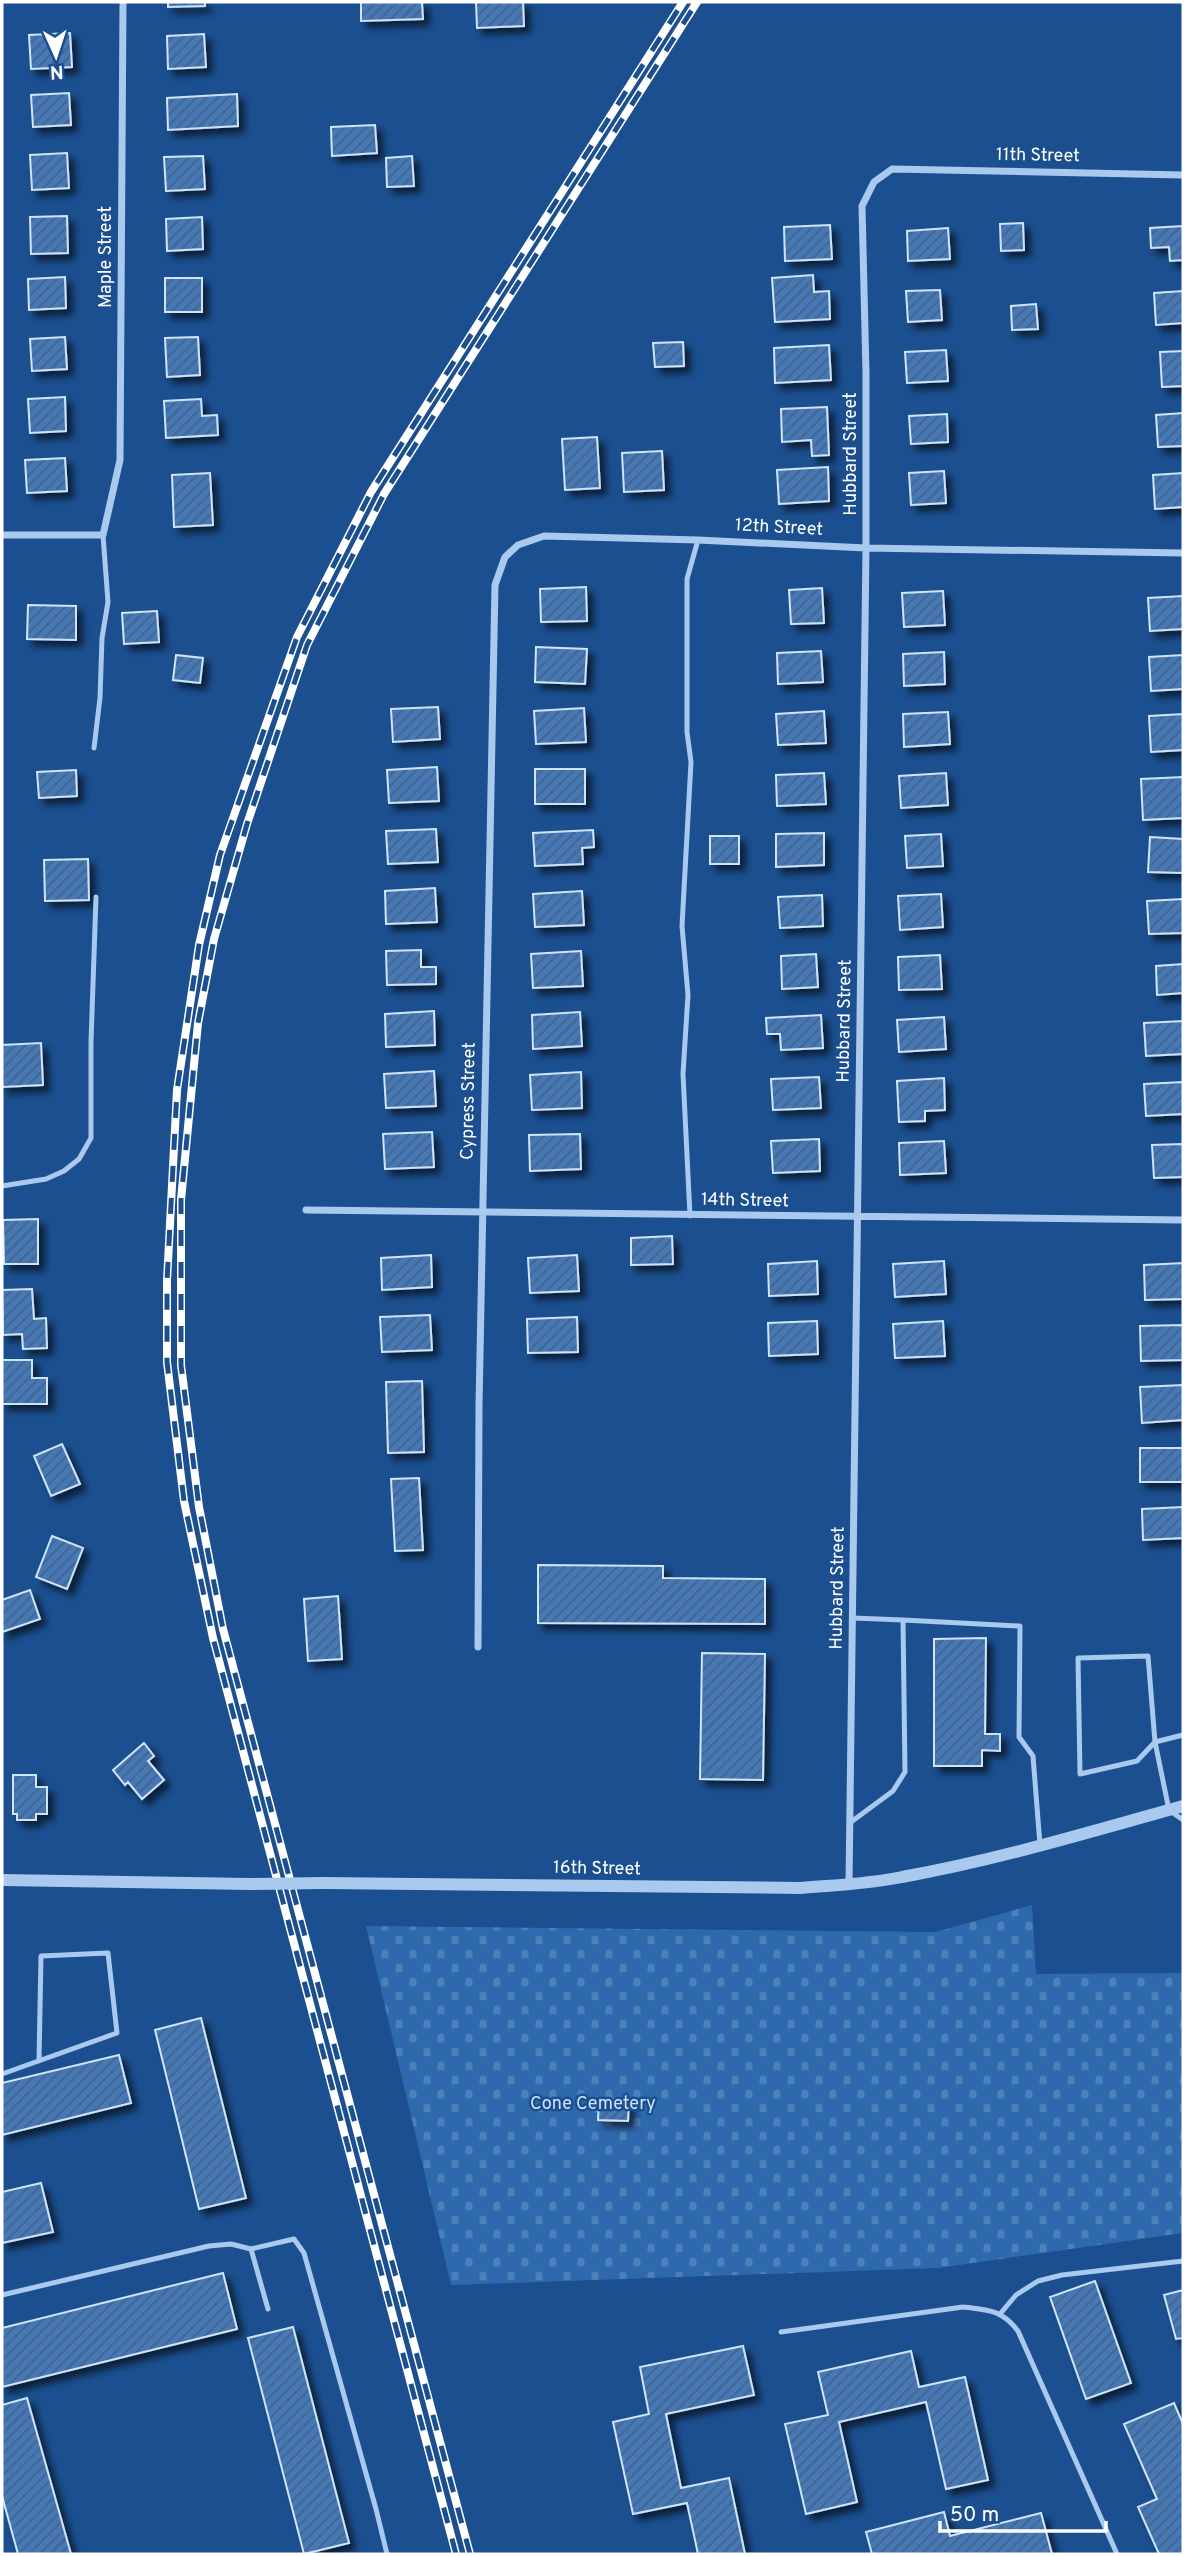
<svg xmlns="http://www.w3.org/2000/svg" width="1185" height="2556" viewBox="0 0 1185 2556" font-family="Overpass,sans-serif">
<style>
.cemetery{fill:url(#cemetery-stones)}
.building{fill:url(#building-hatch);stroke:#cfe3fa;stroke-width:2;filter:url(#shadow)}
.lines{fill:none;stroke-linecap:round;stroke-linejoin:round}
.service{stroke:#a9c9ee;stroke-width:5}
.minor{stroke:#a9c9ee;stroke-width:7}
.tertiary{stroke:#a9c9ee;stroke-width:12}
.rail-casing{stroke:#fff;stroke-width:8}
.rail{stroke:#1b4f8f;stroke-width:5;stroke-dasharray:16;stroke-linecap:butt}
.tertiary-bridge{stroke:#a9c9ee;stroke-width:12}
.labels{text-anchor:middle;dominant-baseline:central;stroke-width:5;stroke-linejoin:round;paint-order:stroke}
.street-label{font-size:18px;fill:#fff;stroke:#1b4f8f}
.park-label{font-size:18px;fill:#cfe3fa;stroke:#1b4f8f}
</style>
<defs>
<pattern id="cemetery-stones" width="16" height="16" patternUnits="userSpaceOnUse" patternTransform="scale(1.75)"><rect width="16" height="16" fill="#2e69ad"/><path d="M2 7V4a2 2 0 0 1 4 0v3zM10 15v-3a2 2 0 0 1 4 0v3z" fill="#4d80b9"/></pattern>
<pattern id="building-hatch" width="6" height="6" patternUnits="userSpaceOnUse" patternTransform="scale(1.75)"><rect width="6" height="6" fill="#4478b7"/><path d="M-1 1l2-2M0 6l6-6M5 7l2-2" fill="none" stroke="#486282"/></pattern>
<filter id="shadow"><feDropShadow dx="6" dy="6" stdDeviation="3.5" flood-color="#0009"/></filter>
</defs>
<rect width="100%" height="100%" fill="#1b4f8f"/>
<path class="cemetery" d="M1032 1905 1036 1974 1183 1973V2233L938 2268 451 2285 366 1926 936 1932Z"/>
<path class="building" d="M168 2H205V6L168 7Z
M361 2H422L423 19 361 21Z
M476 2H523L524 26 477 28Z
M70 33 72 67 31 69 29 35Z
M204 34 206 67 168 69 167 36Z
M69 93 71 125 33 127 31 95Z
M237 94 238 126 168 130 167 98Z
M375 125 377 153 332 156 331 127Z
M67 153 69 188 32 190 30 155Z
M203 156 205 189 166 191 164 157Z
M412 156 414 186 387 187 386 158Z
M67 216 68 253 31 254 30 217Z
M202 217 203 249 167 251 166 219Z
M1023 223 1024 250 1001 251 1000 224Z
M830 225 832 259 785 261 784 227Z
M1183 226V260L1170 261 1169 247 1151 248 1150 228Z
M948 228 950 259 908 261 907 231Z
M813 275 814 292 829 291 830 319 775 322 772 278Z
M65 277 66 308 29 310 28 279Z
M165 278H202V312H165Z
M940 290 942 320 908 322 906 291Z
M1183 291V323L1156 325 1154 293Z
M1036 304 1038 329 1012 330 1011 306Z
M65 337 67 369 32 371 30 339Z
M198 337 200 375 167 377 165 338Z
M683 342 684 366 655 367 653 343Z
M829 345 831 380 775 383 774 348Z
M946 350 948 381 907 383 905 352Z
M1183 351V386L1162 387 1160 352Z
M65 397 66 431 30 433 28 399Z
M201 399 202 416 217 415 218 435 166 438 164 401Z
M827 407 829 455 812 456 811 440 782 442 781 409Z
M1183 413V446L1158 447 1156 415Z
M947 414 948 442 911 444 909 416Z
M597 437 600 488 565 490 562 439Z
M662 451 664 490 624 492 622 453Z
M65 458 67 491 27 493 25 460Z
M828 467 829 501 779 504 777 470Z
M944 471 946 503 911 505 909 473Z
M210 473 213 525 174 527 172 475Z
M1183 473V507L1155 509 1153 475Z
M586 587 587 621 541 622 540 589Z
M822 588 824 623 791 624 789 590Z
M943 591 945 625 904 627 902 593Z
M1183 596V629L1150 631 1148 598Z
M28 605 76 606V640L27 639Z
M157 611 159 642 124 644 122 613Z
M536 647 587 649 585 684 535 682Z
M821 651 823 682 778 684 777 653Z
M944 652 945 684 904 686 903 654Z
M176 655 203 658 200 683 173 680Z
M1183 655V689L1151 691 1149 657Z
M438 707 440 739 393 742 391 709Z
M584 708 586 742 536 744 534 711Z
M824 711 826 743 778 745 776 714Z
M948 712 950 744 904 747 903 714Z
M1183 714V750L1151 752 1149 716Z
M437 767 439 801 389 803 387 770Z
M535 769H585V804H535Z
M76 770 77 796 39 798 37 772Z
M824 773 826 804 777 806 776 775Z
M946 773 948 805 901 808 899 776Z
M1183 777V818L1143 820 1141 779Z
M436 829 438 862 388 864 386 831Z
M593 830 594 847 582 848 583 864 535 866 533 833Z
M824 833V865L776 867V834Z
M941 834 943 866 907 868 905 836Z
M710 836H739V864H710Z
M1150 837 1183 839V873L1148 872Z
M88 859 89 900 45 901 44 860Z
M435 888 437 922 386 924 385 891Z
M582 891 584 925 535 927 533 894Z
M941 894 943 927 900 930 898 896Z
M822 895 823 926 780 928 778 897Z
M1183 899V933L1149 934 1147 901Z
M421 950V967H436V984L387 985 386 951Z
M581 951 583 986 533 988 531 954Z
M816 954 818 987 782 989 781 956Z
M940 955 942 989 899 990 898 957Z
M1183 964V993L1157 995 1156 966Z
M434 1011 435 1045 386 1047 385 1014Z
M580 1012 582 1046 533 1049 532 1015Z
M821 1015 823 1048 781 1050 780 1034H767L766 1018Z
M944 1017 946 1049 899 1052 897 1020Z
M1183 1021V1054L1146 1056 1144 1023Z
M41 1043 43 1085 2 1087V1045Z
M434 1071 436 1106 386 1108 384 1074Z
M581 1072 582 1108 532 1110 530 1075Z
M819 1077 821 1108 773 1110 771 1079Z
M944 1078 945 1110 925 1111V1121L899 1122 897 1081Z
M1183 1082V1114L1146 1116 1144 1084Z
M432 1132 434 1167 385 1169 383 1134Z
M580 1134 581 1169 530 1171 529 1135Z
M819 1139 820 1171 773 1173 771 1141Z
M944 1141 946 1173 900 1175 899 1143Z
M1183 1144V1177L1154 1178 1152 1145Z
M38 1219V1264H4L3 1220Z
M672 1236 673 1264 631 1265V1238Z
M431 1255 432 1287 382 1290 381 1258Z
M577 1255 579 1291 530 1293 528 1258Z
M817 1261 818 1294 769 1296 768 1264Z
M944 1261 946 1294 895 1297 893 1264Z
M1183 1263V1299L1145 1300 1144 1265Z
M32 1289 34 1319 46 1318 47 1348 23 1349 22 1334 3 1335 2 1290Z
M430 1315 432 1350 382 1352 380 1317Z
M577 1317 578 1352 528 1353 527 1319Z
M817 1321 818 1354 769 1356 768 1323Z
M943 1321 945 1356 895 1358 893 1324Z
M1183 1325V1360L1141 1361 1140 1326Z
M2 1360H32V1378H47V1404H2Z
M422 1381 424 1452 388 1453 386 1382Z
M1183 1385V1420L1142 1423 1140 1387Z
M62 1444 80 1484 51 1496 34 1456Z
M1140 1448H1183V1482H1140Z
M419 1478 423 1550 395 1551 391 1479Z
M1183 1507V1538L1143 1540 1142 1509Z
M52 1536 83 1548 67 1589 36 1577Z
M538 1565 663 1566V1578L765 1579V1624L538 1623Z
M30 1590 40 1619 2 1632V1600Z
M338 1596 342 1659 308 1661 304 1599Z
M986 1638 985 1734H1000V1751L982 1750V1766H934V1639Z
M702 1653 765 1654 763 1780 700 1779Z
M144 1743 154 1756 148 1761 164 1780 142 1799 128 1782 125 1785 113 1770Z
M13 1775H36V1787H47V1814H36V1820H17V1814H13Z
M201 2018 246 2198 199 2209 155 2030Z
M119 2055 131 2103 2 2135V2083Z
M599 2099 629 2100 628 2121 598 2120Z
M41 2183 53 2232 2 2243V2192Z
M223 2273 237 2329 2 2387V2328Z
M1095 2281 1131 2383 1086 2399 1050 2297Z
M1183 2290V2338L1176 2339 1164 2295Z
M293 2327 349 2543 304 2554 248 2338Z
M743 2346 754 2395 666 2414 681 2488 729 2478 745 2554H698L687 2503 633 2514 613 2422 649 2414 640 2367Z
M911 2351 919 2387 965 2377 988 2480 946 2489 926 2402 839 2422 857 2502 806 2514 785 2424 828 2415 818 2372Z
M27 2398 71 2554H18L2 2496V2405Z
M1174 2403 1183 2424V2554H1159L1138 2507 1157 2499 1124 2424Z
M944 2512 950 2536 1041 2513 1052 2554H872L866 2532Z"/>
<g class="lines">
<path class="service" d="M94 748 100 698 102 638 108 602 103 535
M2 1186 46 1179 64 1171 79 1159 91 1138V1042L96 897
M690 1216 683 1074 688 995 682 926 691 762 687 732V579L698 540
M853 1618 903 1620
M1183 1735 1155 1742 1137 1761 1080 1774 1078 1658 1148 1656 1155 1742 1169 1810 1183 1820
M851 1822 893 1791 905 1772 903 1620 1020 1626 1019 1737 1033 1756 1040 1845
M2 2074 117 2033 108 1953 41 1956 39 2061
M251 2249 294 2239 304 2253 376 2509 387 2554
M2 2295 209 2246 231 2244 251 2249 268 2309
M1000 2314 1016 2295 1038 2281 1062 2275 1183 2261
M781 2332 963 2307C989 2310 1002 2310 1018 2331L1117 2554"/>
<path class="minor" d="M2 535H103L120 460 123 2
M306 1210 1183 1220
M478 1647 479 1406 495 585 505 557 518 545 544 536 698 540 866 548 1183 553
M849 1884 866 548V373L862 206 874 182 892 169 1183 175"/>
<path class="tertiary" d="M2 1880 250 1884
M323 1883 801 1888C835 1885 869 1884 902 1877 997 1860 1090 1832 1183 1806"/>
<g class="rail-casing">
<path id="rail" d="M456 2554 213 1638 184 1501 167 1362V1281L177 1090 199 945 220 855 297 637 371 492 683 2
M470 2554 223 1629 199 1507 181 1365V1200L198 1023 214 939 247 824 307 645 384 494 697 2"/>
</g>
<use href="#rail" class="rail"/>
<path class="tertiary-bridge" d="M250 1884 323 1883"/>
</g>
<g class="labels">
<g class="street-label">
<text transform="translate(1038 156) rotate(1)">11th Street</text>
<text transform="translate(106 257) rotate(-90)">Maple Street</text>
<text transform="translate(851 454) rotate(-90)">Hubbard Street</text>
<text transform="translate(779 528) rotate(3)">12th Street</text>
<text transform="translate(845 1021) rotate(-89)">Hubbard Street</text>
<text transform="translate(469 1101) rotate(-89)">Cypress Street</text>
<text transform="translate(745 1201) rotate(1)">14th Street</text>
<text transform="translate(838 1588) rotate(-89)">Hubbard Street</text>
<text transform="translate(597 1869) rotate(1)">16th Street</text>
</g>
<g class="park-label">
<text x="593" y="2104">Cone Cemetery</text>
</g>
</g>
<rect width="1185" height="2556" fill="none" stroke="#ffffff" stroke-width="7"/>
<g transform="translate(56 56) rotate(177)" stroke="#1b4f8f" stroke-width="5" paint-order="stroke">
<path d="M0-5L12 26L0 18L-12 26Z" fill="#ffffff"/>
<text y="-10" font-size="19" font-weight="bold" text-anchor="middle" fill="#ffffff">N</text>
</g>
<path d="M940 2521v10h166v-10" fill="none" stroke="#ffffff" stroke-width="3.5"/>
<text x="950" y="2521" font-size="21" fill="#ffffff" stroke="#1b4f8f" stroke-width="5" paint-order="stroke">50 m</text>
</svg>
